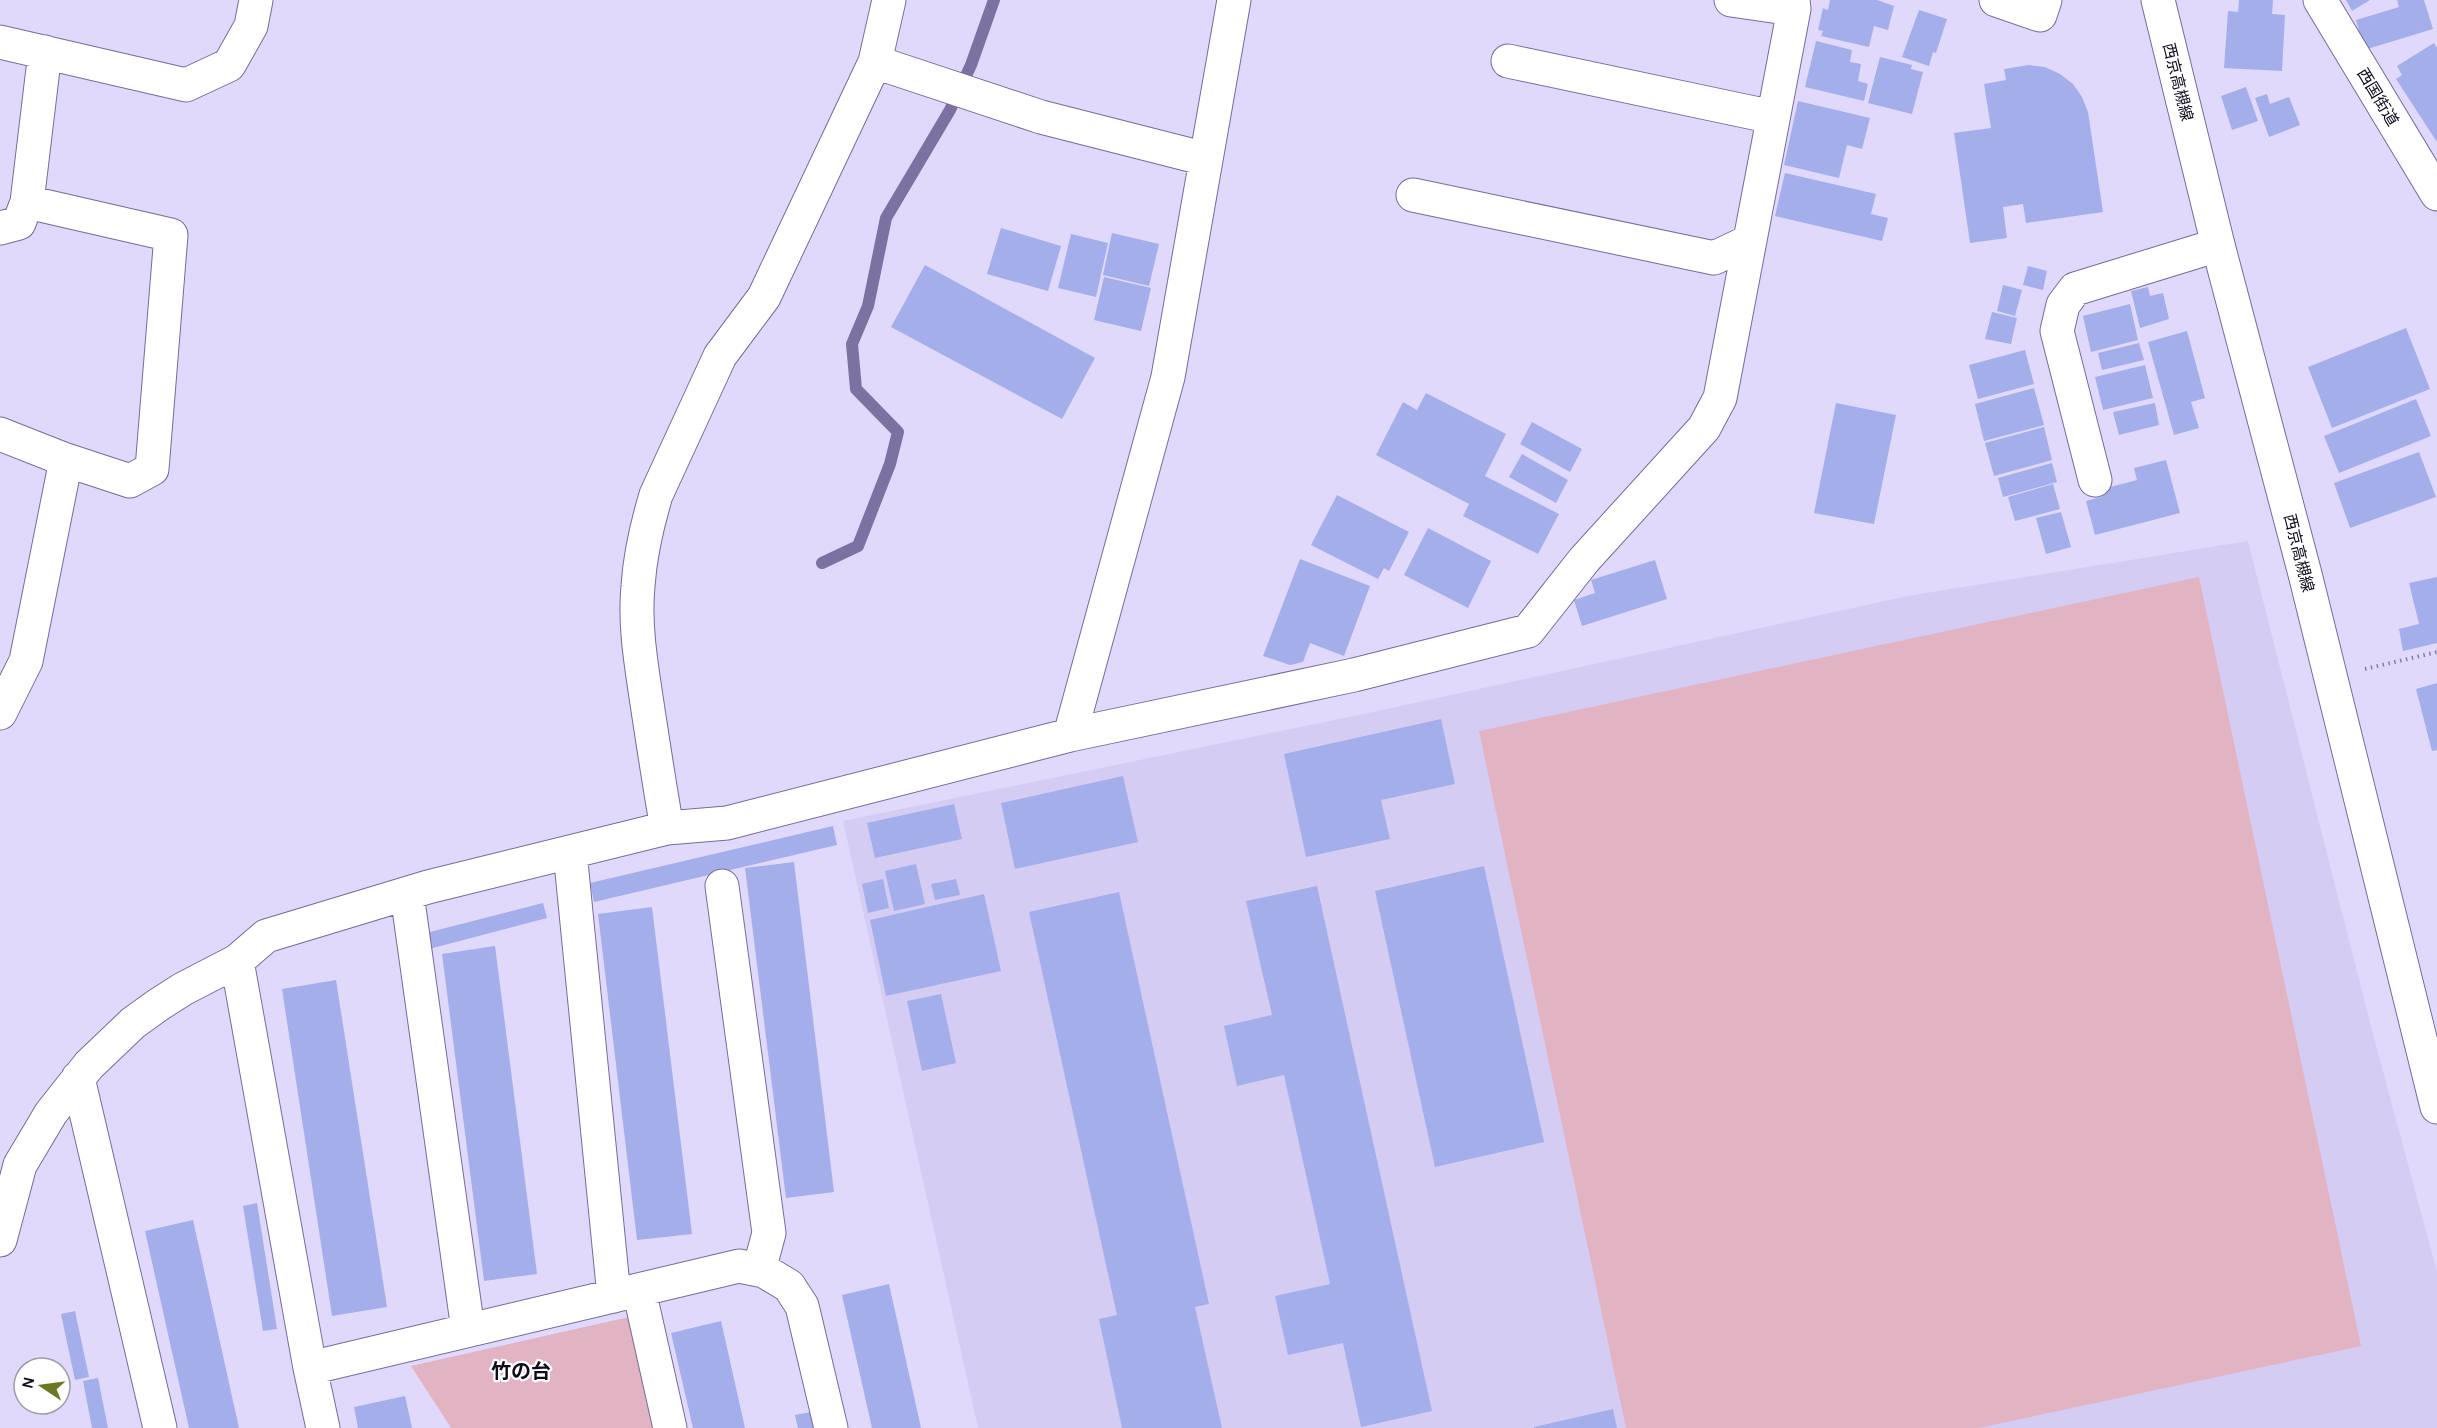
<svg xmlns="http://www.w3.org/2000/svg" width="2437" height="1428" viewBox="0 0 2437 1428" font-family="Karla,'Noto Sans JP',sans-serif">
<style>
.built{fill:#d5ccf3}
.green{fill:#e1b3c3}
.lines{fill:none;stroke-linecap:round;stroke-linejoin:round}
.stream{stroke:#7d71a1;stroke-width:12}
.building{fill:#a3aeea}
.minor-casing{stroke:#776a9d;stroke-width:35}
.major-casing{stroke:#776a9d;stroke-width:35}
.path{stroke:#867f9b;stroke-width:4;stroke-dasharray:1.5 4.5;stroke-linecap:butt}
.minor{stroke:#fff;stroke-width:33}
.major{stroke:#fff;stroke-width:33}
.labels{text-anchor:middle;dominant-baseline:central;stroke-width:4.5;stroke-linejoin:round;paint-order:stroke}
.street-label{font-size:16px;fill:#100a1d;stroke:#fff}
.quarter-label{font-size:20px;font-weight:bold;fill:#100a1d;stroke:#fff}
</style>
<rect width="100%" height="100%" fill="#e1d9fc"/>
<path class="built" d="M2248 541 2370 1023 2437 1272V1428H978L843 821 1373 712 1908 596Z"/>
<path class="green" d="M2199 577 2361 1346 1979 1428H1626L1479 731Z
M629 1317 653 1428H451L411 1366Z"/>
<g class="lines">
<path class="stream" d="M822 563 858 546 890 464 898 432 856 389 852 344 868 306 886 218 950 110 971 65 994 0"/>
</g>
<path class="building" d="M1830 0H1877L1894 6 1888 30 1874 26 1869 47 1821 36 1823 31 1818 30 1823 8 1828 10Z
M2239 0H2273L2272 14 2285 15 2282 71 2224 68 2228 11 2238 12Z
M2346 0H2370L2352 11Z
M2397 0H2424L2433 29 2364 50 2356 20 2399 7Z
M1919 10 1947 19 1936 53 1933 52 1929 66 1902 57Z
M1816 41 1852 50 1850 62 1861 64 1858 81 1868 84 1864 101 1805 87Z
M2434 43 2437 48V142L2396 79 2402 75 2397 66Z
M1880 57 1912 65 1911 69 1923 72 1912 114 1868 103Z
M2029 65 2045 67 2060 74 2073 84 2082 97 2088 112 2103 212 2026 223 2023 204 2003 207 2007 238 1970 243 1954 133 1991 128 1984 84 2006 80 2004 69Z
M2246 87 2258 121 2232 130 2221 96Z
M2267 94 2270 104 2289 97 2300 125 2269 137 2255 98Z
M1798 101 1870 118 1862 149 1847 145 1839 178 1784 165Z
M1785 173 1876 194 1871 214 1888 218 1882 241 1775 216Z
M1001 228 1061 246 1048 291 987 274Z
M1112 233 1159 244 1149 286 1103 275Z
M1071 234 1108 243 1096 297 1058 288Z
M925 265 1095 358 1062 419 891 327Z
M2028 266 2047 271 2043 290 2023 285Z
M1104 277 1151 288 1141 331 1094 320Z
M2003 285 2022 290 2015 316 1997 311Z
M2148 287 2150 296 2163 293 2169 319 2140 328 2131 291Z
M2130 304 2138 340 2091 352 2083 316Z
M1992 312 2017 318 2011 344 1985 339Z
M2406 328 2430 389 2332 428 2308 367Z
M2187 331 2205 398 2191 402 2199 428 2174 435 2148 342Z
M2139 343 2144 360 2102 370 2098 353Z
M2025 350 2034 384 1978 399 1969 365Z
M2145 365 2153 398 2103 410 2095 377Z
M2034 388 2044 425 1984 441 1975 404Z
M1426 393 1506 434 1485 476 1559 514 1538 554 1463 516 1469 504 1376 455 1403 402 1417 410Z
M2416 399 2431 436 2339 473 2324 436Z
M1836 403 1896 415 1874 524 1814 513Z
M2155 403 2159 425 2119 435 2113 412Z
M1532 422 1582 449 1570 472 1520 444Z
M2044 427 2052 460 1994 476 1985 443Z
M2419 452 2436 497 2350 528 2334 483Z
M1522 454 1568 480 1556 503 1509 477Z
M2166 460 2180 513 2095 535 2086 501 2101 497 2099 490 2137 480 2134 468Z
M2052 463 2057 482 2003 497 1998 478Z
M2053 484 2060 509 2015 521 2008 497Z
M1337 495 1409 532 1389 571 1384 568 1378 579 1311 545Z
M2061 512 2071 547 2046 554 2036 518Z
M1428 528 1491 561 1468 608 1404 575Z
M1300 559 1370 586 1344 656 1310 643 1303 662 1290 665 1263 656Z
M1655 560 1667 599 1582 626 1574 600 1595 593 1591 580Z
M2437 577V643L2403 651 2399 629 2419 624 2409 583Z
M2437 683V750L2432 751 2416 689Z
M1441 719 1455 784 1381 800 1390 839 1306 857 1284 754Z
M1123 776 1138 842 1015 869 1001 803Z
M954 804 962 839 875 858 867 823Z
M833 826 837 845 594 902 590 883Z
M794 862 834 1192 786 1198 745 868Z
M916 864 925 904 894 911 885 871Z
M1484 866 1544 1142 1435 1167 1375 891Z
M883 879 889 908 868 913 862 884Z
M956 879 960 895 935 900 931 884Z
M1317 886 1432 1411 1361 1427 1343 1343 1288 1355 1275 1296 1330 1284 1284 1075 1237 1086 1224 1026 1272 1015 1246 901Z
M1119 892 1209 1304 1195 1307 1222 1428H1122L1099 1319 1117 1315 1029 912Z
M984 894 1001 971 886 996 870 920Z
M543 903 547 918 429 949 426 933Z
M652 907 692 1234 637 1240 598 914Z
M495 946 537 1274 484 1281 442 954Z
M336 980 387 1307 332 1316 282 989Z
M941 994 956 1063 922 1071 907 1001Z
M257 1203 277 1329 263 1331 243 1206Z
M193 1220 239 1428H189L145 1231Z
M889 1284 921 1428H872L842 1295Z
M75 1311 89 1377 75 1380 61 1314Z
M721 1321 745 1428H693L671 1333Z
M98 1378 108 1428H92L83 1381Z
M405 1396 412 1428H358L354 1407Z
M1613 1409 1617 1428H1534V1427Z
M811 1412 815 1428H798L795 1415Z"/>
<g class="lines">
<g class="minor-casing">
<path id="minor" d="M1731 0 1794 9
M1996 0 2040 15 2045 0
M2320 0 2437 194
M0 42 186 85 229 65 251 26 256 0
M1508 61 1773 117
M875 62 1041 117 1206 159
M1413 195 1714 258 1748 242
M0 228 19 223 27 202
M0 434 66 460 130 481 152 469 171 235 27 202 45 52
M2095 480 2057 331 2063 305 2075 289 2218 245
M0 713 26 661 66 460
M1070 735 1168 377 1234 0
M667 828C660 789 654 749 648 710 642 669 634 627 638 586 640 555 647 525 656 495L720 356 764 297 875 62 889 0
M570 852 614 1296
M722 886 769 1233 759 1270
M407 894 468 1330
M237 961 310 1368 323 1428
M78 1078 160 1428
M0 1240 20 1165 51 1113 89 1065 133 1023 158 1005 183 989 237 961 266 936 428 887 667 828 727 823 1070 735 1354 675 1528 631 1584 560 1704 428 1720 398 1794 9 1793 0
M639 1290 670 1428
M310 1368 739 1266 764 1271 789 1286 802 1306 831 1428"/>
</g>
<g class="major-casing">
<path id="major" d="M2158 0 2218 245 2305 574 2437 1107"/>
</g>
<path class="path" d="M2365 669 2437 652"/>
<use href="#minor" class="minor"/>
<use href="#major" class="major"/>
</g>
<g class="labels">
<g class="street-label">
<text transform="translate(2178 82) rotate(76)">西京高槻線</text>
<text transform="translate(2378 97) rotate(59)">西国街道</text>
<text transform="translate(2299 553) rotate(76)">西京高槻線</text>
</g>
<g class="quarter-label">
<text x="521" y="1371">竹の台</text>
</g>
</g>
<g transform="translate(42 1386) rotate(283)"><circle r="28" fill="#ffffff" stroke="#9f9da5" stroke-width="1.5"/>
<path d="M0-4.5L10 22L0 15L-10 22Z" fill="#6e7823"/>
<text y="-9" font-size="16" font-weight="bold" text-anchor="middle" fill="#100a1d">N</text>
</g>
</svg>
